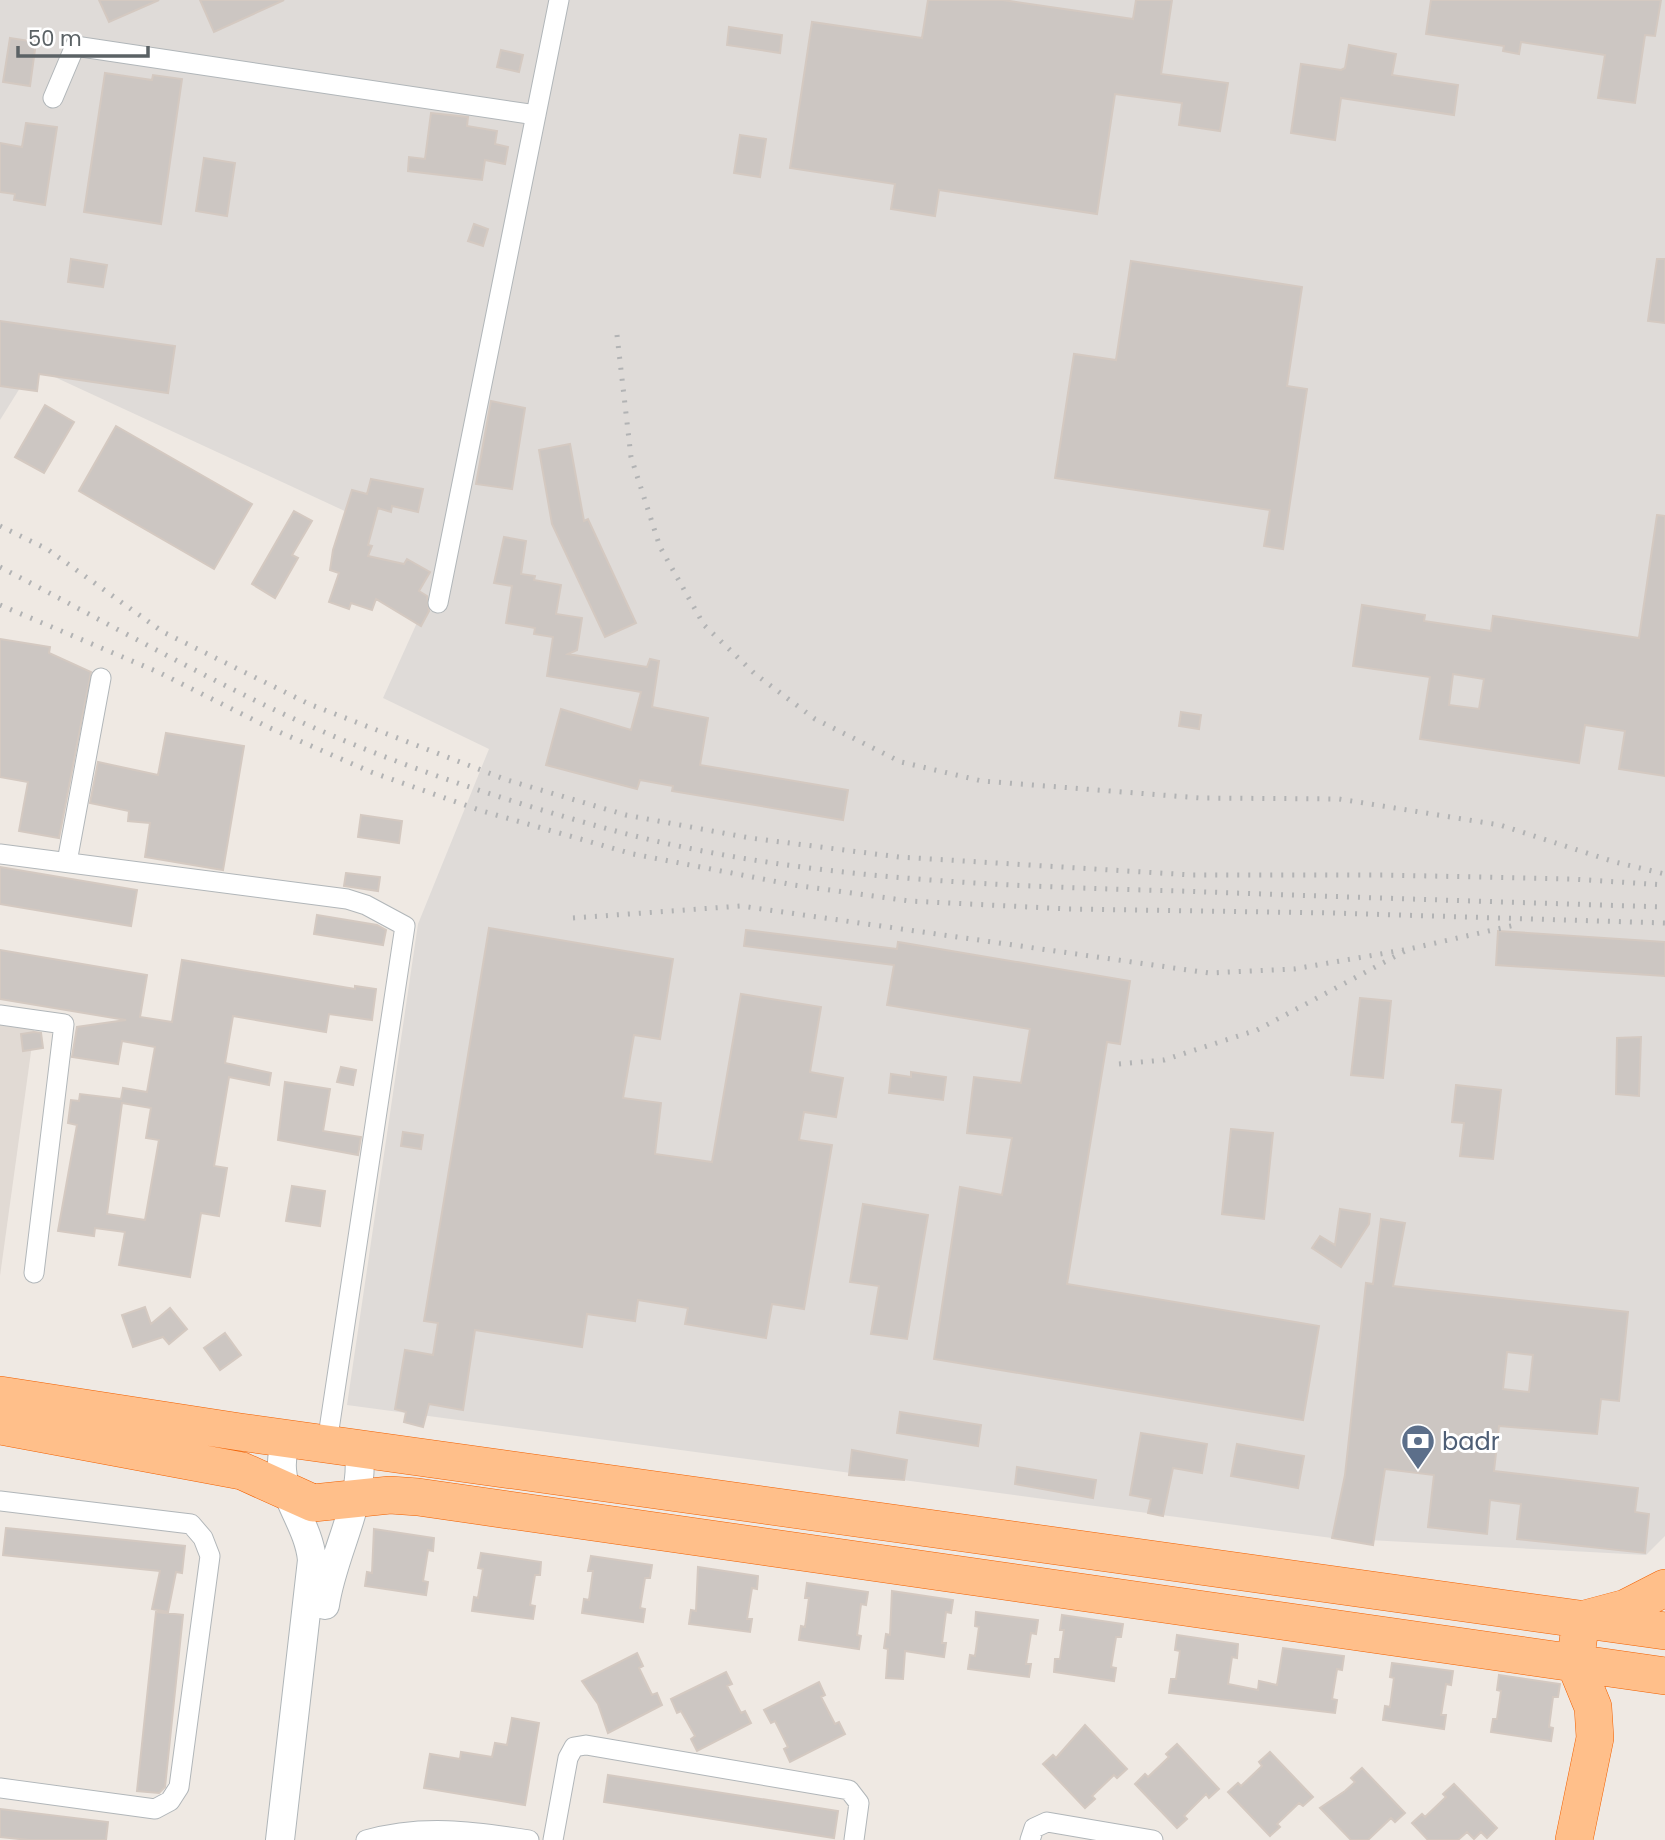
<svg xmlns="http://www.w3.org/2000/svg" width="1665" height="1840" viewBox="0 0 1665 1840" font-family="Poppins,sans-serif">
<style>
.industrial{fill:#dfdbd8}
.education{fill:#e1dad4}
.building{fill:#ccc6c2;stroke:#d4c9c1;stroke-width:2;fill-rule:evenodd}
.lines{fill:none;stroke-linecap:round;stroke-linejoin:round}
.street-casing{stroke:#b1b6b9;stroke-width:21}
.secondary-casing{stroke:#b0b6b9;stroke-width:30}
.highway-casing{stroke:#f26000;stroke-width:38}
.street{stroke:#fff;stroke-width:19}
.secondary{stroke:#fff;stroke-width:28}
.highway{stroke:#ffbf8a;stroke-width:37}
.rail{stroke:#b2b3b4;stroke-width:5;stroke-dasharray:2 9;stroke-linecap:butt}
.labels{text-anchor:middle;dominant-baseline:central;stroke-width:6;stroke-linejoin:round;paint-order:stroke}
.service-label{font-size:24px;fill:#4e5e75;stroke:#fff;text-anchor:start}
</style>
<rect width="100%" height="100%" fill="#efe9e3"/>
<path class="industrial" d="M0 0H1665V1536L1646 1555 1332 1538 347 1405 418 924 489 749 383 698 420 616 333 571 349 513 33 367 0 420Z"/>
<path class="education" d="M0 1018 35 1023 0 1276Z"/>
<path class="building" d="M99 0H159L109 22Z
M200 0H284L214 32Z
M928 0H1003L1133 19 1136 0H1172L1161 74 1228 83 1220 131 1179 125 1182 103 1115 94 1097 214 939 190 935 216 891 209 895 184 790 168 812 22 922 38Z
M1431 0H1661L1655 36 1645 35 1635 103 1598 98 1605 55 1521 42 1519 54 1503 51 1504 46 1426 34Z
M729 27 782 35 780 53 727 45Z
M10 38 36 42 30 86 3 82Z
M1349 45 1396 54 1392 75 1458 85 1454 115 1341 98 1335 140 1291 133 1301 64 1341 70 1345 68Z
M501 50 523 55 519 72 497 67Z
M105 73 152 80 153 75 182 79 161 224 84 212Z
M431 113 468 117 467 126 497 131 495 144 508 147 505 164 485 160 482 180 408 171 409 157 425 159Z
M26 123 57 127 45 205 14 200 15 194 0 192V143L22 147Z
M740 135 766 139 760 177 734 173Z
M204 158 235 163 227 216 196 211Z
M474 224 488 229 483 246 468 241Z
M71 259 107 265 103 287 68 282Z
M1657 259H1665V323L1648 321Z
M1131 261 1302 287 1287 386 1307 389 1283 549 1264 546 1270 510 1055 478 1074 354 1116 360Z
M0 321 175 346 168 393 39 374 37 391 0 386Z
M491 401 525 408 512 489 476 484Z
M45 405 74 422 44 473 15 457Z
M116 426 252 504 214 569 79 491Z
M570 444 584 521 588 519 636 623 605 637 552 524 539 450Z
M371 479 423 489 418 512 392 506 391 512 378 508 368 545 372 546 368 556 404 564 407 559 430 572 419 591 427 596 429 611 421 626 376 599 372 610 351 603 349 609 329 602 339 573 330 570 333 550 352 490 367 494Z
M294 511 312 521 292 555 298 558 275 598 252 584Z
M1657 515 1665 516V776L1619 769 1625 731 1585 725 1579 763 1420 739 1430 677 1353 666 1362 605 1425 615 1424 621 1491 631 1493 616 1639 638ZM1453 674 1484 679 1479 709 1449 705Z
M504 537 526 541 521 574 535 576 534 580 561 585 556 614 582 618 577 650 568 654 647 667 650 659 659 661 652 707 708 718 700 765 848 790 843 820 672 791 673 786 640 780 637 789 546 765 561 709 631 730 641 692 547 676 553 637 534 634 535 628 506 623 512 586 494 583Z
M0 639 50 647 49 653 91 672 59 838 19 831 28 782 0 777Z
M1181 712 1201 715 1199 729 1179 726Z
M166 733 244 746 223 870 145 857 150 823 128 821 129 811 90 803 98 762 158 775Z
M361 815 402 821 399 843 358 837Z
M0 867 137 890 131 926 0 904Z
M346 873 380 877 378 891 344 886Z
M317 915 377 925 386 930 383 945 314 934Z
M489 928 673 959 660 1039 634 1035 623 1098 661 1103 655 1154 712 1162 741 994 821 1007 810 1072 843 1078 836 1117 804 1112 799 1140 832 1145 804 1309 772 1304 766 1338 685 1324 688 1308 638 1300 635 1321 587 1314 582 1347 475 1330 463 1410 429 1404 423 1427 404 1422 406 1412 395 1409 405 1350 433 1355 438 1323 424 1321Z
M746 930 897 949 898 942 1130 981 1120 1044 1107 1042 1067 1284 1319 1326 1303 1420 934 1359 960 1187 1002 1195 1012 1138 967 1133 974 1077 1021 1083 1030 1029 887 1005 894 965 744 946Z
M1498 931 1665 942V976L1496 965Z
M0 950 147 975 140 1017 172 1022 182 960 355 989V986L376 989 372 1020 329 1014 326 1032 233 1016 225 1063 271 1073 269 1085 229 1077 214 1166 227 1168 219 1216 201 1213 190 1277 119 1265 125 1232 95 1228 94 1236 58 1231 77 1125 68 1123 71 1100 79 1101 80 1094 121 1099 123 1088 147 1092 155 1047 122 1041 118 1064 72 1057 77 1027 126 1020 0 999ZM122 1103 151 1108 146 1138 159 1140 145 1220 107 1214Z
M1360 998 1391 1001 1383 1078 1351 1075Z
M34 1032 41 1033 43 1048 23 1051 21 1034Z
M1641 1037 1639 1096 1616 1094 1617 1038Z
M341 1067 356 1070 353 1085 337 1082Z
M911 1072 946 1077 943 1100 889 1093 891 1074 911 1077Z
M285 1082 330 1089 323 1131 361 1137 358 1155 278 1140Z
M1456 1085 1501 1090 1493 1159 1460 1156 1464 1123 1452 1122Z
M1231 1129 1273 1133 1264 1219 1222 1214Z
M403 1132 423 1135 421 1149 401 1146Z
M292 1186 325 1191 320 1226 286 1221Z
M863 1204 928 1215 907 1339 871 1334 879 1286 850 1282Z
M1340 1209 1370 1214 1369 1224 1341 1267 1312 1248 1320 1236 1335 1245Z
M1381 1219 1405 1223 1393 1286 1628 1312 1619 1401 1601 1399 1597 1434 1499 1426 1494 1471 1638 1488 1635 1512 1649 1514 1645 1553 1517 1539 1521 1504 1490 1500 1487 1534 1428 1527 1434 1475 1385 1469 1373 1545 1332 1538 1345 1475 1366 1283 1373 1284ZM1507 1352 1533 1355 1529 1392 1503 1389Z
M145 1307 151 1324 170 1308 187 1329 169 1344 163 1337 133 1347 122 1315Z
M225 1333 241 1355 220 1370 204 1348Z
M900 1412 981 1425 978 1446 897 1433Z
M1141 1433 1207 1444 1202 1473 1173 1468 1163 1516 1148 1513 1151 1499 1130 1495Z
M1237 1444 1304 1456 1298 1488 1231 1476Z
M852 1450 907 1460 904 1480 849 1475Z
M1017 1467 1096 1480 1093 1498 1015 1484Z
M6 1528 185 1546 182 1573 176 1572 168 1612 152 1609 160 1571 3 1555Z
M374 1529 434 1538 433 1551 428 1550 423 1581 428 1582 426 1595 365 1586 367 1572 372 1573Z
M481 1553 541 1562 540 1575H535L530 1605 535 1606 533 1619 472 1611 474 1597 478 1598 483 1569 478 1568Z
M591 1556 652 1565 650 1578H645L640 1608 645 1609 643 1622 582 1613 584 1599 589 1600 593 1571H588Z
M698 1567 758 1576 757 1589 752 1588 747 1619H752L750 1632 689 1624 691 1610 696 1611Z
M807 1583 868 1592 866 1605 861 1604 857 1635 861 1636 859 1649 799 1640 801 1626 805 1627 809 1598H805Z
M892 1591 953 1600 951 1613 946 1612 942 1643H946L944 1657 905 1651 903 1679 886 1678 888 1649 884 1648 886 1634 890 1635Z
M156 1612 183 1615 165 1787 159 1793 137 1791Z
M976 1612 1038 1620 1036 1634 1031 1633 1026 1664H1031L1029 1677 968 1669 970 1655 975 1656 979 1627 975 1626Z
M1062 1615 1123 1624 1121 1637H1116L1111 1667 1116 1668 1114 1681 1054 1672 1055 1659H1060L1064 1630H1060Z
M1177 1635 1238 1644 1237 1658 1232 1657 1228 1684 1258 1690 1259 1681 1277 1685 1283 1648 1344 1656 1342 1670 1337 1669 1332 1699 1337 1700 1335 1713 1169 1693 1171 1679H1176L1180 1651 1175 1650Z
M637 1653 643 1666 639 1668 652 1695 657 1693 662 1705 608 1733 598 1704 582 1681Z
M1392 1663 1453 1671 1451 1685 1446 1684 1441 1715H1446L1444 1729 1383 1720 1385 1706 1390 1707 1394 1678 1390 1677Z
M726 1672 732 1684 727 1686 741 1713 745 1711 751 1723 697 1751 691 1739 695 1736 681 1711 677 1713 671 1699Z
M1499 1675 1560 1684 1558 1697H1553L1549 1727 1553 1728 1551 1741 1491 1732 1493 1719H1497L1501 1691 1497 1690Z
M819 1682 825 1695 821 1697 835 1724 839 1722 845 1734 790 1762 784 1749 788 1747 775 1721 771 1723 764 1710Z
M512 1718 539 1723 525 1805 424 1788 430 1754 460 1759 461 1752 492 1757 495 1743 507 1745Z
M1085 1725 1127 1769 1117 1778 1114 1775 1092 1796 1095 1799 1085 1808 1043 1764 1053 1755 1056 1758Z
M1177 1744 1219 1789 1209 1798 1206 1794 1184 1816 1187 1819 1177 1828 1135 1784 1145 1774 1148 1777 1169 1757 1166 1754Z
M1270 1752 1313 1797 1303 1806 1299 1803 1277 1824 1280 1827 1270 1836 1228 1792 1238 1783 1241 1786 1262 1766 1259 1762Z
M1362 1768 1405 1813 1395 1822 1391 1818 1368 1840H1351L1320 1808 1345 1791 1355 1782 1351 1778Z
M608 1775 838 1811 834 1838 604 1802Z
M1454 1784 1497 1828 1487 1838 1481 1832 1474 1839 1467 1832 1458 1840H1428L1412 1823 1422 1814 1425 1817 1446 1797 1443 1794Z
M0 1809 108 1822 106 1840H29L0 1837Z"/>
<g class="lines">
<g class="street-casing">
<path id="street" d="M53 98 75 46 536 115
M438 603 559 0
M0 854 347 899 366 905 405 926 327 1443
M67 862 101 678
M0 1015 64 1024 34 1273
M0 1501 191 1524 203 1538 210 1556 179 1787 170 1801 155 1809 0 1788
M366 1840C422 1824 473 1831 529 1840
M553 1840 568 1758 574 1747 586 1745 849 1790 859 1803 854 1840
M1030 1840 1034 1828 1047 1822 1153 1840"/>
</g>
<g class="secondary-casing">
<path id="secondary" d="M325 1605C332 1553 368 1496 358 1448
M280 1840 312 1560C308 1516 265 1481 289 1438"/>
</g>
<g class="highway-casing">
<path id="highway" d="M0 1395 240 1432 1665 1631
M0 1426 242 1471 313 1503 390 1495 418 1497 1665 1676
M1574 1840 1595 1738 1593 1707 1575 1663 1581 1620 1626 1608 1665 1588"/>
</g>
<use href="#street" class="street"/>
<use href="#secondary" class="secondary"/>
<use href="#highway" class="highway"/>
<path class="rail" d="M617 335 631 457 660 547 704 625 755 674 815 719 901 762 982 781 1200 798 1339 799 1500 825 1615 862 1665 874
M0 526 47 549 163 632 309 704 507 780 626 815 750 838 899 857 1192 875H1383L1572 879 1665 885
M0 567C92 615 183 666 277 711 381 760 501 800 612 830 792 879 994 886 1180 891 1341 897 1503 902 1665 907
M0 605 158 672 270 728 371 772 482 811 633 854 794 885 909 901 1069 909 1333 913 1665 923
M573 918 741 906 1209 973 1294 969 1409 949
M1119 1064 1164 1060 1257 1030 1409 949 1515 925"/>
</g>
<defs>
<g id="bank-pin" transform="scale(1.75)"><path d="M0 17L-7.5 6A9.5 9.5 0 1 1 7.5 6Z" fill="#5c6f8a" stroke="#fff"/><path d="M-6-4H6V4H-6ZM0-2.3a2.3 2.3 0 1 0 0 4.6a2.3 2.3 0 1 0 0-4.6Z" fill="#fff"/></g>
</defs>
<g fill-rule="evenodd">
<use href="#bank-pin" x="1418" y="1441"/>
</g>
<g class="labels">
<g class="service-label">
<text x="1442" y="1441">badr</text>
</g>
</g>
<path d="M18 46v10h130v-10" fill="none" stroke="#5b6265" stroke-width="3.5"/>
<text x="28" y="46" font-size="21" fill="#5b6265" stroke="#ffffff" stroke-width="5" paint-order="stroke">50 m</text>
</svg>
